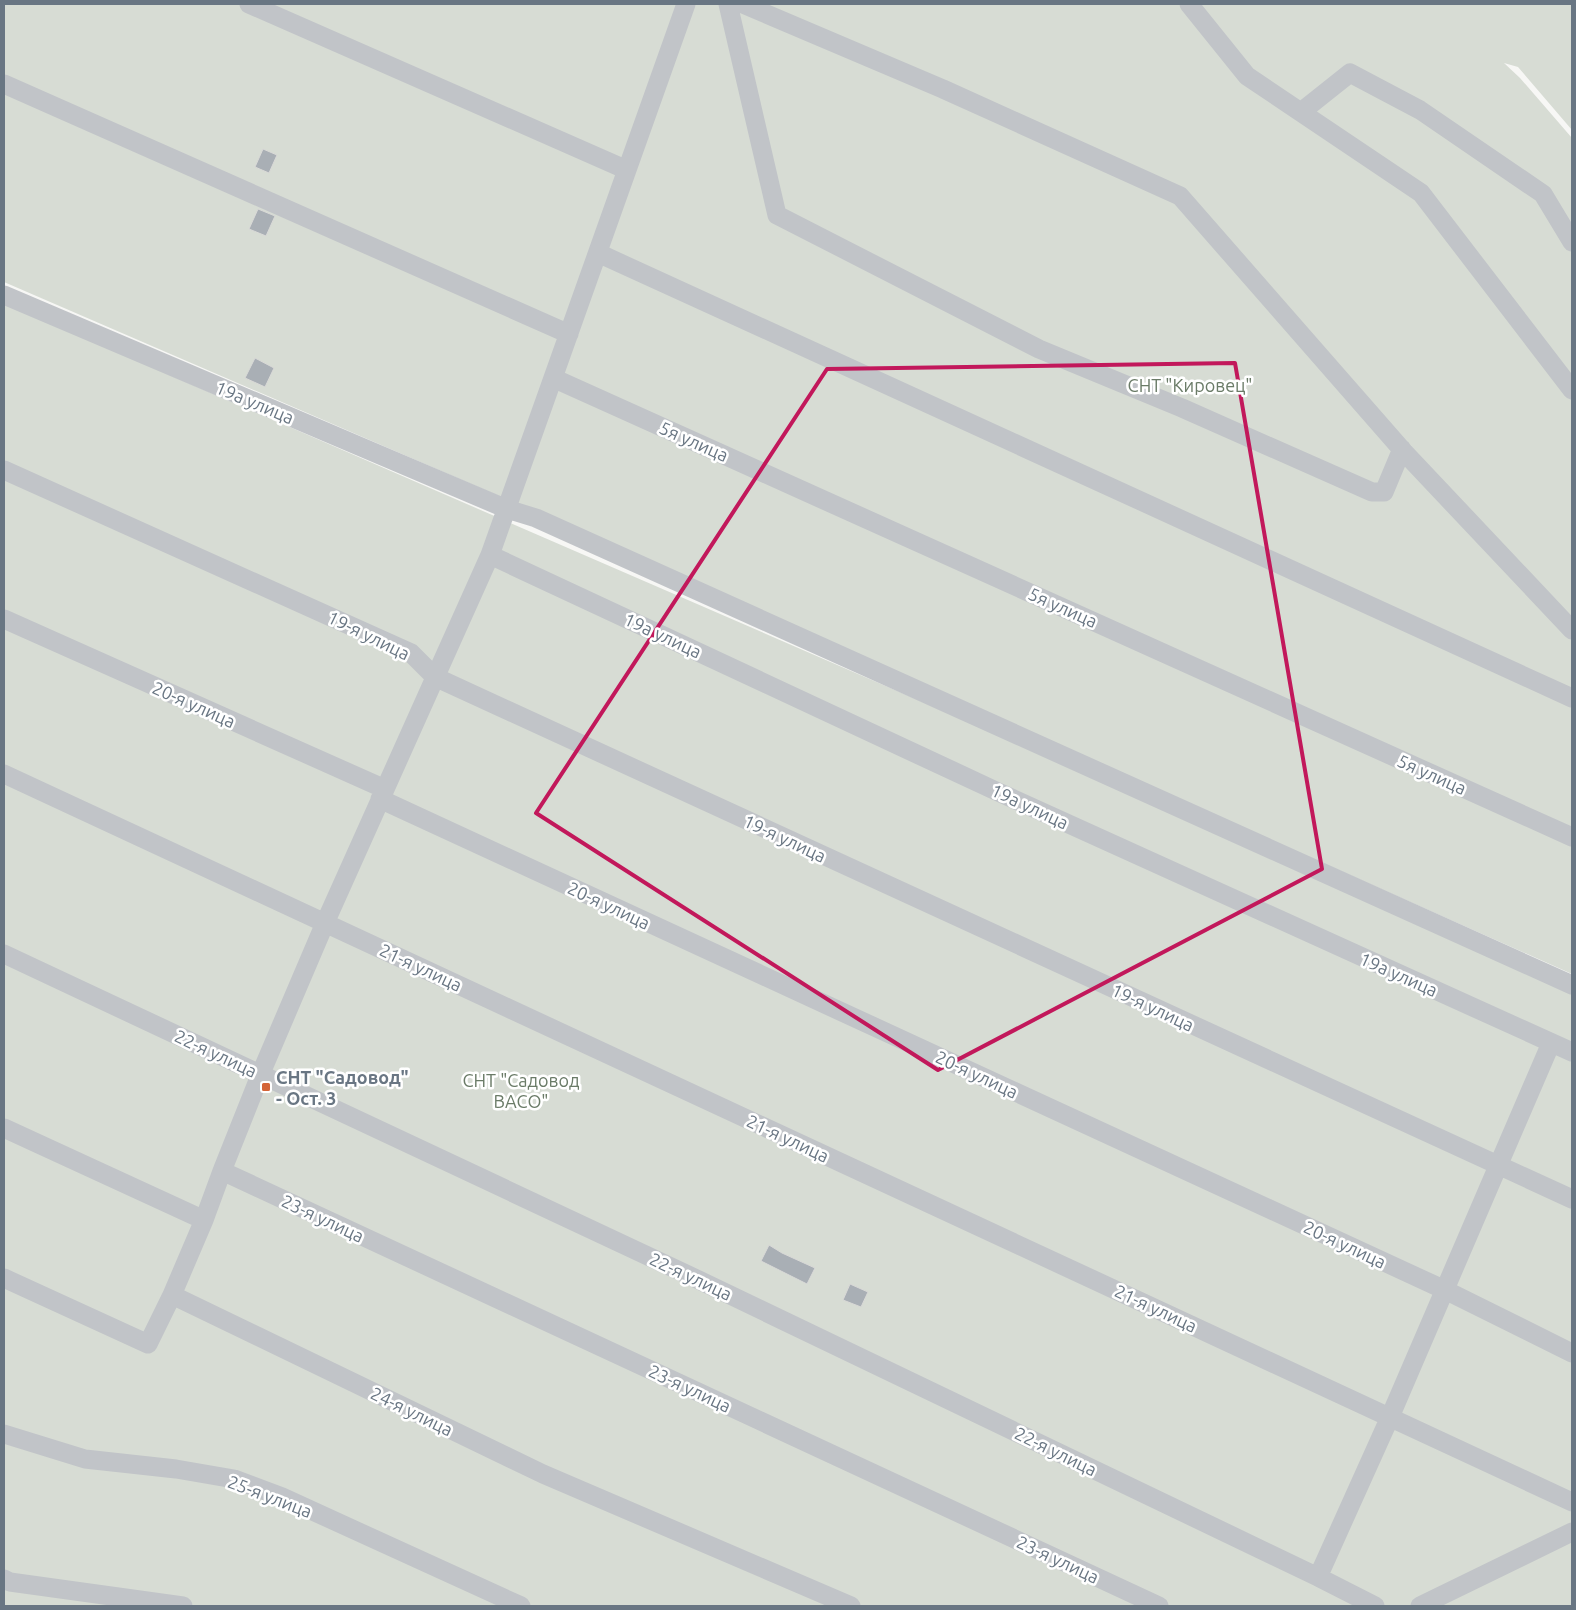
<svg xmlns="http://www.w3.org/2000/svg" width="1576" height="1610" viewBox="0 0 1576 1610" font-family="Ubuntu,sans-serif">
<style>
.green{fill:#d7dcd4}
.building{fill:#a9afb5;stroke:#d9d9d7}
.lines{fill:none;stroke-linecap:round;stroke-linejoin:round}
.minor{stroke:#c1c4c8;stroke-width:19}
.marked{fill:none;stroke:#c2185b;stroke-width:4;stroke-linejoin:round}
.poi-dot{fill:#d46438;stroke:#fff;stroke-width:2}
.labels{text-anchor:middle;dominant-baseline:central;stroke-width:5;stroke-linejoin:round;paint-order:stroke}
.park-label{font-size:18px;fill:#6a7b67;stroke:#fff}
.street-label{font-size:18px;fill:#697683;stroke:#fff}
.poi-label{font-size:18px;font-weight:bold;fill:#697683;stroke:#fff;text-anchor:start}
</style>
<rect width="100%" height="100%" fill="#f7f7f5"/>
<path class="green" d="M4 4H1572V130L1518 67 1504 63 1520 78 1572 138V974L515 503 4 282Z
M4 303 1572 984V1606H4Z"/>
<path class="building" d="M263 149 277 155 269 173 255 167Z
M258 209 275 216 266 236 249 229Z
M255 358 274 368 265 387 245 378Z
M769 1245 782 1253 815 1268 807 1284 761 1261Z
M850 1284 868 1292 861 1307 843 1300Z"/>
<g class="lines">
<path class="minor" d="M249 4 627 170
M728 4 777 215 1039 349 1182 408 1372 492H1384L1402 449
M743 4 943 89 1180 196 1404 452 1572 630
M1189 4 1247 76 1421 193 1572 390
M4 84 569 334
M1301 112 1350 73 1420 110 1543 194 1572 242
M598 253 1572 698
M4 295 507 509 536 518 1572 985
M553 378 1572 837
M4 470 411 653 435 677 1572 1199
M490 555 996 791 1572 1052
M4 619 385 789
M4 774 1572 1502
M380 799 1445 1290 1572 1353
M4 954 682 1272 1318 1577 1375 1606
M4 1128 204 1220
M222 1171 1159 1606
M4 1278 148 1344 172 1295 543 1474 851 1606
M172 1295 204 1220 222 1171 261 1073 325 923 490 555 686 4
M4 1434 85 1459 176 1469 234 1479 282 1497 521 1606
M1318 1577 1390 1417 1551 1043
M4 1579 10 1582 183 1606
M1420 1606 1572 1532"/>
</g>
<path class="marked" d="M1235 363 1322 869 938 1070 536 813 827 369Z"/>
<rect class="poi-dot" x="261" y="1082" width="10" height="10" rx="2.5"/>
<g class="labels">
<g class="park-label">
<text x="1190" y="385">СНТ "Кировец"</text>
<text x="521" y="1080">СНТ "Садовод<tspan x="521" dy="21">ВАСО"</tspan></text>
</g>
<g class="street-label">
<text transform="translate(255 402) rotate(23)">19а улица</text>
<text transform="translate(694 441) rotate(24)">5я улица</text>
<text transform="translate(1063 607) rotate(24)">5я улица</text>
<text transform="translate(369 635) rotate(26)">19-я улица</text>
<text transform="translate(663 635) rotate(25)">19а улица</text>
<text transform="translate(194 704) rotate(24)">20-я улица</text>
<text transform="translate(1432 774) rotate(24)">5я улица</text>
<text transform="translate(1030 806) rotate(25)">19а улица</text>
<text transform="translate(785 838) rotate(25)">19-я улица</text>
<text transform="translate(609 905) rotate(25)">20-я улица</text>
<text transform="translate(421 967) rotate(25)">21-я улица</text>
<text transform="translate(1399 974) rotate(24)">19а улица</text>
<text transform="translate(1153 1007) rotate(25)">19-я улица</text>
<text transform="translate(216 1053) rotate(25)">22-я улица</text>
<text transform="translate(977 1074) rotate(25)">20-я улица</text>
<text transform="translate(788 1138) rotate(25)">21-я улица</text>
<text transform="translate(323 1218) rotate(25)">23-я улица</text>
<text transform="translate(1345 1244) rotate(25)">20-я улица</text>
<text transform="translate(691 1276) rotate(25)">22-я улица</text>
<text transform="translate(1156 1308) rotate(25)">21-я улица</text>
<text transform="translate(690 1388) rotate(25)">23-я улица</text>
<text transform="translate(412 1411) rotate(26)">24-я улица</text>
<text transform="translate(1056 1451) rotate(26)">22-я улица</text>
<text transform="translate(270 1496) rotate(21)">25-я улица</text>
<text transform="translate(1058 1559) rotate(25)">23-я улица</text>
</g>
<g class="poi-label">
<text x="276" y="1077">СНТ "Садовод"<tspan x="276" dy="21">- Ост. 3</tspan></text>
</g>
</g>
<rect width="1576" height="1610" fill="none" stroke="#697683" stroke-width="10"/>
</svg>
